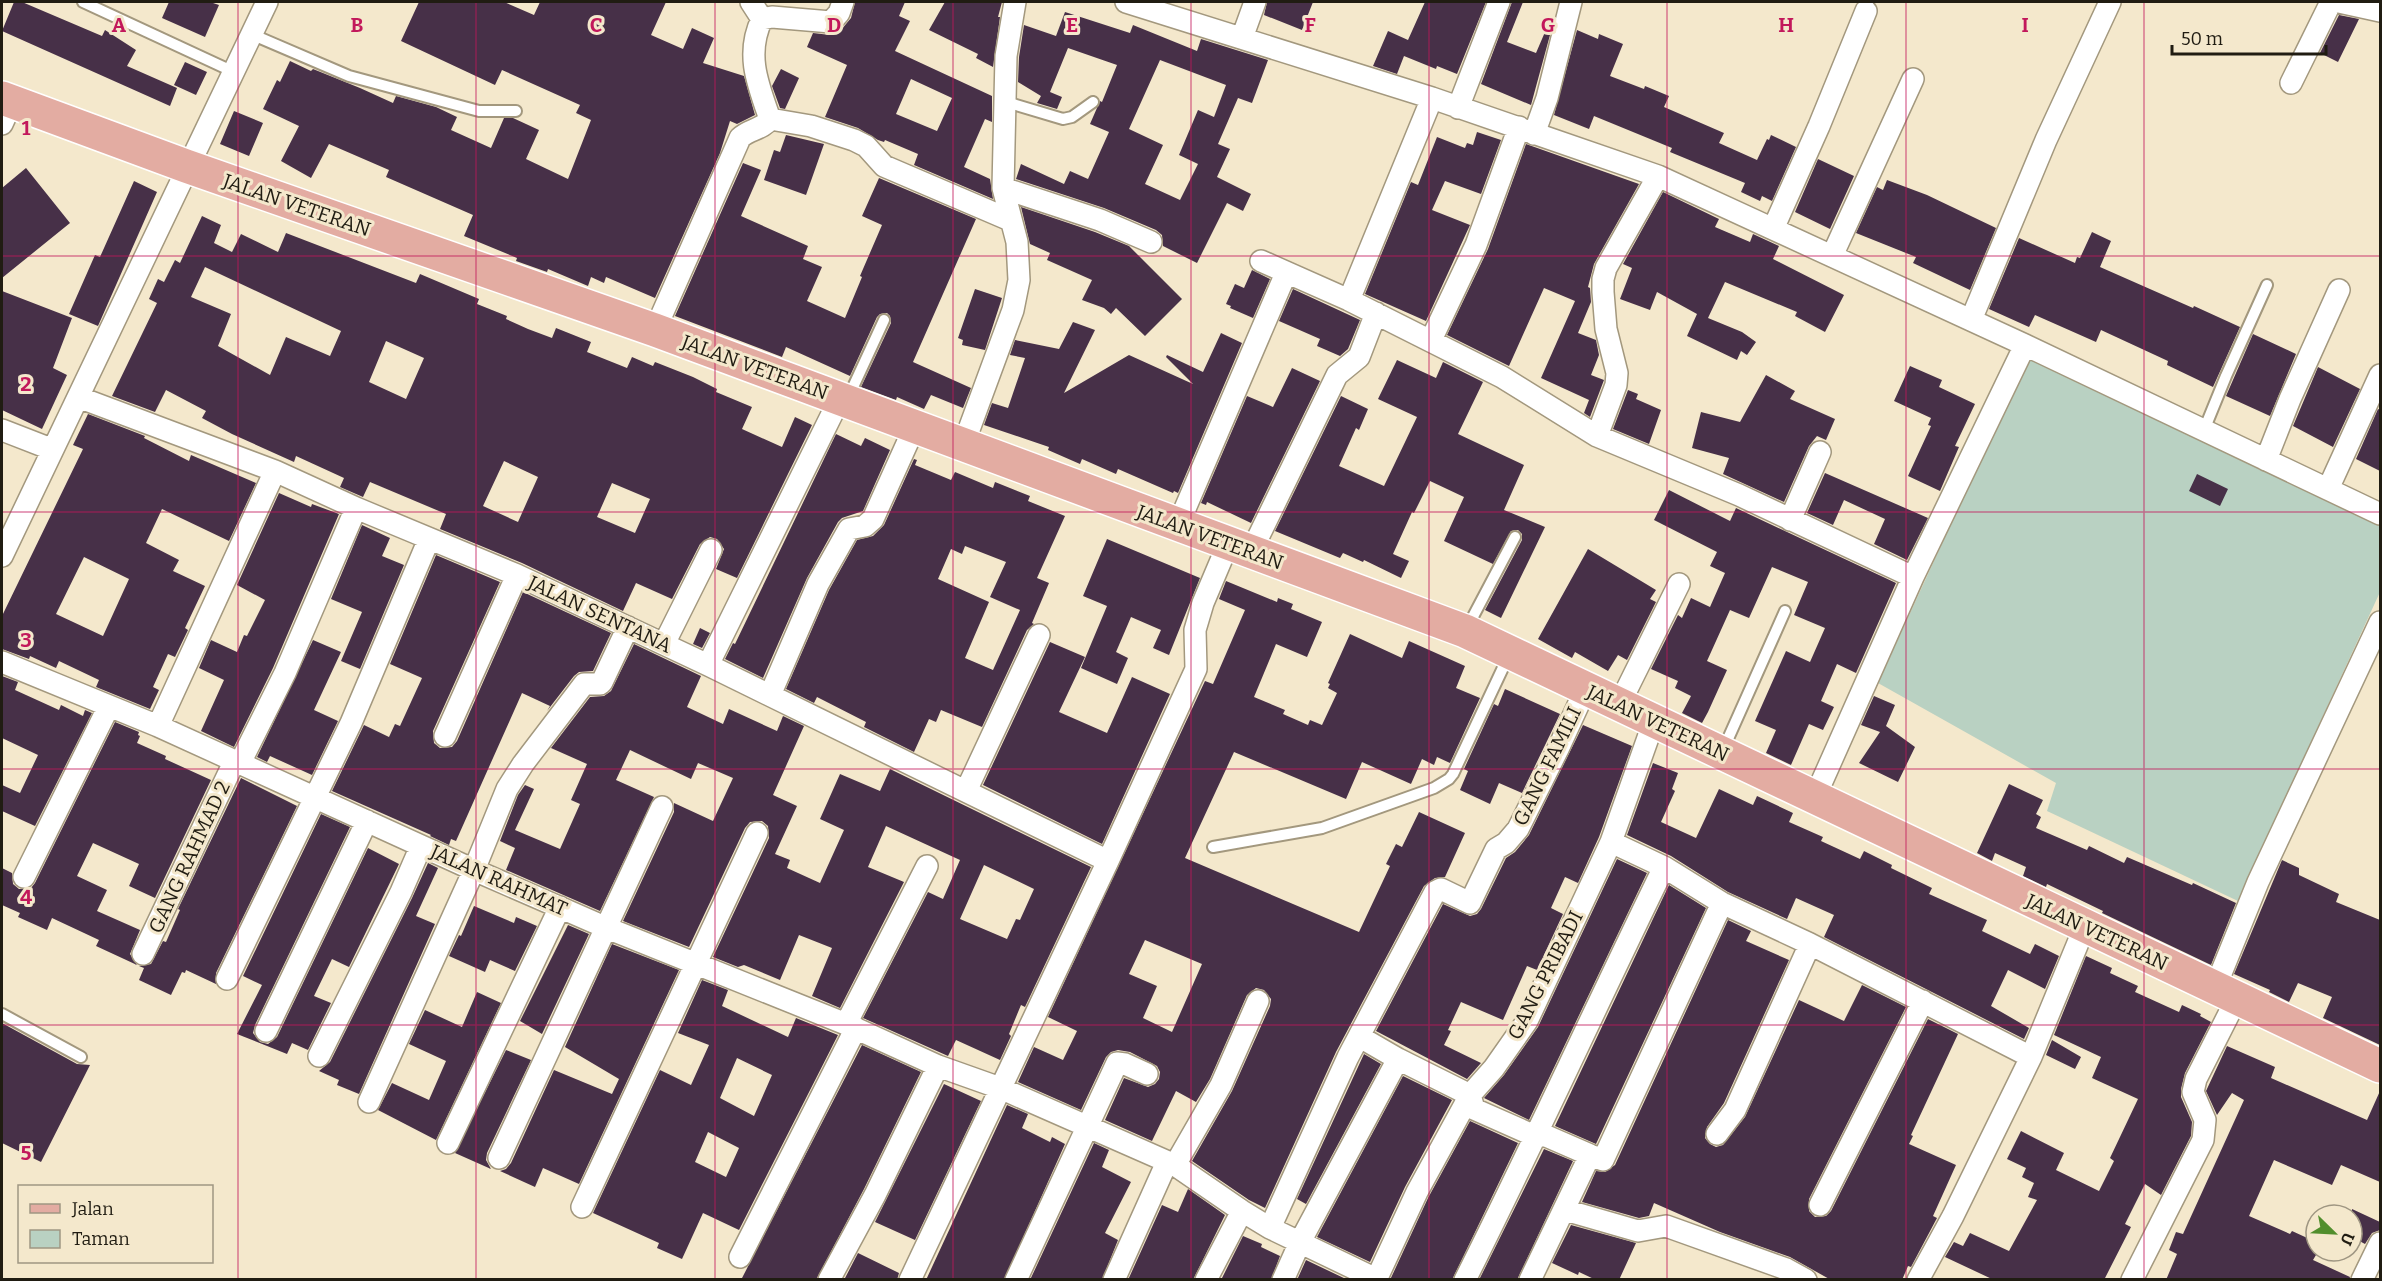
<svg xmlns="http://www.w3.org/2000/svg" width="2382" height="1281" viewBox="0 0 2382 1281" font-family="Bitter,serif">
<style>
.green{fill:#b9d1c2}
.building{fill:#473048;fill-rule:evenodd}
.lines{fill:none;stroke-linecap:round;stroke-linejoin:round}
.service-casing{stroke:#a3987e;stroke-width:14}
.minor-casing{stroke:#a3987e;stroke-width:24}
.primary-casing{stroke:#fff;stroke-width:36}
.service{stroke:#fff;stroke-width:10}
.minor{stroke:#fff;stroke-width:21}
.primary{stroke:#e3aca2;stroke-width:33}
.grid{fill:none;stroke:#c2185b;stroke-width:1.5;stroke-opacity:0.55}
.labels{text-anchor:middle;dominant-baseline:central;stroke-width:6;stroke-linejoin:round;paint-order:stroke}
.street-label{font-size:20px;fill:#201c12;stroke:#f4e8cc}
.grid-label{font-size:20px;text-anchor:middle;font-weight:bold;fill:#c2185b;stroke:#f4e8cc;stroke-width:6;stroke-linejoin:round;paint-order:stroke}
</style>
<rect width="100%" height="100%" fill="#f4e8cc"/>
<path class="green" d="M2028 356 2380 526V592L2238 901 2047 811 2056 783 1878 683Z"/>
<path class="building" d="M14 2H22L102 36 105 30 136 50 127 66 177 88 170 106 2 31Z
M169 2H210L219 5 205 37 162 18Z
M419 2H504L534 15 540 2H666L651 35 683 49 692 28 714 38 703 63 744 76 755 115 737 124 730 121 720 153 655 298 606 277 604 283 591 277 588 286 548 269 547 272 516 261 517 258 464 236 473 215 386 177 389 170 329 144 311 178 281 161 299 126 263 109 277 80 280 82 290 61 311 71 313 69 360 88 393 103 396 96 436 107 457 117 451 130 491 148 504 118H513L539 130 526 159 568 179 591 120 576 113 580 105 502 70 495 85 401 41Z
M855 2H905L899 16 910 21 895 51 992 96V122L985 119 964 167 990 179 993 199 914 165 918 154 885 140 884 142 878 140 858 128 825 117 847 65 807 47 813 33 830 35 841 30 851 18ZM911 79 952 98 937 131 896 114Z
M945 2H1002L998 17H1000L993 67 976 58 978 54 929 30Z
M1267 2H1313L1302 30 1264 15Z
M1425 2H1486L1457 74 1437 66 1436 69 1404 56 1397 74 1373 66 1388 31 1408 40Z
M1512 2H1523L1507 42 1536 53 1545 32 1550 35 1531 105 1481 84Z
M1065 12 1130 33 1133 25 1197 51 1201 39 1268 60 1252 103 1238 98 1218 144 1230 149 1217 177 1251 194 1243 211 1227 203 1197 263 1163 246 1162 235 1156 230 1104 208 1016 179 1021 164 1064 184 1070 171 1088 179 1109 132 1090 124 1100 101 1102 102 1117 65 1068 48 1050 92 1062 97 1057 109 1037 103 1041 96 1018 82 1019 57 1024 25 1056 36ZM1160 60 1226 85 1214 117 1198 110 1179 155 1198 164 1180 200 1145 184 1163 145 1129 129Z
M2339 15 2359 19 2338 62 2320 53Z
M1577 30 1598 39 1599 34 1623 44 1610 76 1644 89 1645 86 1669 96 1664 107 1724 133 1719 143 1757 160 1767 139 1769 140 1771 135 1796 147 1772 201 1762 196 1760 201 1741 192 1745 183 1670 152 1672 148 1594 116 1589 129 1554 115Z
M185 62 207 72 196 95 174 85Z
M781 69 799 78 785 109 780 108 772 86Z
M234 111 263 123 249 156 220 144Z
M1477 132 1501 140 1481 194 1445 181 1432 210 1470 225 1426 321 1365 294 1411 182 1418 185 1437 137 1465 148 1467 143 1473 145Z
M786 135 824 144 806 195 764 180 774 150 780 152Z
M1526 144 1639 184 1594 264 1588 287 1590 288 1591 302 1578 333 1596 340 1599 355 1591 375 1604 380 1590 417 1584 413 1589 400 1541 378 1575 301 1544 288 1509 366 1447 335 1488 249Z
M1818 159 1854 176 1830 229 1795 212Z
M743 163 761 170 741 216 808 246 803 259 822 267 807 301 845 318 862 277 860 276 882 225 862 216 879 178 976 219 913 362 971 388 963 408 931 395 924 409 897 397 896 400 861 387 891 323 890 316 887 313 880 314 877 317 850 376 786 347 782 357 675 316Z
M26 168 70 223 2 278V188Z
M1887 180 1927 195 1996 228 1970 290 1913 263 1916 257 1856 233 1877 187 1883 190Z
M134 181 157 192 98 326 69 314 95 255 100 257Z
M1663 192 1719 219 1715 227 1750 242 1753 234 1779 246 1773 259 1844 295 1825 332 1795 316 1797 312 1725 282 1708 318 1742 332 1756 342 1747 355 1741 351 1737 360 1687 336 1697 314 1657 292 1650 310 1620 299 1632 268 1623 264Z
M1021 207 1095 232 1129 246 1182 299 1145 336 1116 308 1111 314 1104 308 1082 300 1092 280 1047 260 1050 253 1030 244Z
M202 216 221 225 214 243 232 252 241 234 278 252 286 233 416 283 420 274 479 299 477 304 507 316 506 319 528 329 552 338 556 328 591 342 587 352 627 368 632 357 653 366 655 362 693 377 717 389 716 392 752 407 742 429 782 447 795 417 812 425 737 578 716 569 724 549 717 539 710 537 700 544 672 599 636 583 623 611 522 563 440 529 446 514 370 482 363 497 340 487 344 478 296 456 294 462 232 434 202 418 206 411 166 390 155 412 112 396 157 303 149 299 158 279 164 282 175 260 180 263ZM205 267 341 331 330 356 286 337 270 375 218 346 231 314 191 297ZM386 341 424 358 406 399 369 382ZM504 461 538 477 518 522 483 506ZM612 483 650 499 635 533 597 517Z
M2092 232 2111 241 2100 267 2193 308 2194 306 2240 327 2213 387 2167 365 2168 361 2101 330 2096 342 2035 315 2029 327 1989 309 2019 238 2075 263 2077 257 2080 258Z
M1252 270 1270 279 1253 318 1230 308 1231 306 1226 304 1235 284 1244 288Z
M975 289 1002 298 985 350 962 345 963 340 958 338Z
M1293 289 1360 320 1348 349 1340 356 1317 346 1320 339 1279 321Z
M2 291 72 318 53 368 67 375 42 429 2 410Z
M1073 322 1095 330 1064 393 1129 355 1193 384 1166 357 1167 355 1203 372 1221 333 1242 343 1178 493 1174 491 1173 493 1118 469 1116 474 1082 459 1080 464 1048 450 1049 447 984 425 992 403 1008 408 1025 358 1010 355 1015 340 1059 349Z
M2253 334 2296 354 2270 416 2226 396Z
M1397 360 1436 378 1443 362 1483 382 1458 434 1524 465 1504 510 1545 527 1501 618 1485 610 1522 540V534L1518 530 1511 531 1493 564 1444 541 1464 497 1430 481 1414 513 1412 512 1393 554 1409 561 1401 578 1364 560 1363 562 1343 553 1340 558 1275 531 1341 396 1368 409 1359 430 1356 428 1339 466 1384 486 1417 417 1378 399Z
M1910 366 1942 380 1939 387 1975 404 1955 446 1959 447 1940 491 1908 476 1931 426 1928 425 1931 418 1894 401Z
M2318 367 2360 389 2333 447 2293 426Z
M1292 368 1320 381 1251 523 1207 502 1206 505 1201 503 1247 396 1273 407Z
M1766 375 1795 391 1790 399 1835 419 1826 440 1817 436 1809 446 1784 502 1723 474 1729 458 1692 448 1701 412 1740 422Z
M1628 390 1638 394 1636 399 1661 410 1649 444 1613 429Z
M2378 409 2380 410V471L2356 459Z
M88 414 145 436 144 438 189 461 191 455 256 483 229 541 162 509 146 543 179 560 173 571 205 586 185 628 188 630 175 657 168 654 153 687 159 690 150 709 96 687 99 680 59 661 56 668 30 656 29 659 2 649V616L83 449 73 445ZM84 557 129 579 103 636 56 614Z
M836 434 861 446 865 438 890 450 863 511 842 518 838 522 807 578 763 678 725 659 733 643 735 644Z
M914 459 917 460 915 465 951 480 955 472 993 488 995 482 1030 496 1028 501 1065 516 1037 578 1049 583 1032 623 1034 624 1027 630 982 727 941 710 936 722 929 719 914 752 864 727 866 722 817 697 814 703 786 689 829 590 857 540 873 536 884 525ZM965 546 1006 562 990 597 1020 610 993 670 965 658 989 602 938 579 951 549 962 554Z
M1825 473 1928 518 1907 560 1874 544 1885 519 1844 500 1833 525 1807 513Z
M2197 474 2228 489 2220 506 2189 491Z
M1669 490 1730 521 1736 508 1896 583 1856 673 1837 664 1821 701 1834 707 1823 730 1809 724 1791 765 1766 753 1776 730 1755 721 1786 651 1810 662 1825 628 1794 615 1808 582 1772 567 1749 618 1730 610 1707 661 1727 670 1708 712 1702 723 1682 713 1691 696 1675 688 1678 681 1651 669 1678 615 1682 618 1691 598 1710 607 1725 573 1710 566 1717 552 1654 520Z
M279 493 311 507 312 504 339 514 273 668 234 747 201 731 224 680 199 668 211 640 237 652 244 635 247 636 265 600 237 585Z
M362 525 390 538 382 556 404 565 360 669 341 661 362 612 331 599Z
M1107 539 1200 578 1169 655 1153 648 1161 630 1131 617 1116 652 1128 658 1117 684 1081 668 1107 606 1083 596Z
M1588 549 1656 590 1650 599 1656 602 1627 660 1618 655 1608 671 1575 652 1572 658 1538 639Z
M436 555 500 582 433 731 434 743 440 748 452 747 457 741 523 592 611 633 593 671 579 672 574 676 547 711 550 706 522 693 456 841 451 839 449 845 430 836 431 835 332 791 364 725 389 737 395 724 400 726 422 678 390 664Z
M1226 581 1277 602 1278 598 1293 604 1291 609 1322 622 1307 657 1276 644 1254 697 1285 710 1283 714 1308 725 1310 720 1322 725 1337 693 1328 688 1330 684 1328 683 1350 634 1402 658 1409 641 1465 666 1456 688 1480 698 1450 763 1437 757 1434 765 1422 759 1411 784 1362 762 1346 799 1234 752 1185 858 1359 932 1390 866 1386 864 1396 844 1402 847 1419 812 1465 833 1445 877 1435 878 1424 886 1336 1052 1265 1208 1249 1200 1192 1161 1232 1091 1270 1006 1271 999 1264 990 1256 988 1247 995 1210 1079 1196 1102 1176 1091 1152 1141 1105 1120 1124 1078 1148 1087 1155 1084 1159 1079 1160 1072 1157 1066 1130 1052 1118 1050 1111 1052 1106 1057 1081 1110 1018 1082 1034 1047 1063 1060 1077 1031 1048 1017 1205 681 1213 684 1245 610 1219 599ZM1145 940 1202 964 1172 1032 1143 1018 1157 986 1129 974Z
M700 628 710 633 702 648 693 644Z
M313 640 341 652 314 710 338 721 312 775 270 756 267 762 257 757Z
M1050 642 1085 657 1059 712 1107 733 1132 677 1170 694 1102 844 983 785Z
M634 644 701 676 687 707 723 724 729 709 777 731 783 716 804 726 773 795 797 806 775 854 790 860 787 868 820 883 844 830 820 819 840 774 880 791 890 769 1091 867 1025 1007 1021 1005 1009 1034 1011 1036 1000 1060 956 1040 948 1056 863 1018 928 892 943 899 960 860 886 826 868 867 904 882 840 1008 812 996 832 948 799 935 780 980 744 965 738 967 713 957 769 838 768 826 762 821 750 822 745 828 689 947 623 921 674 812V803L713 821 733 778 698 763 691 779 630 750 616 780 654 797 600 911 506 870 515 848 500 841 518 795 525 785 534 789 515 830 560 849 580 804 571 800 587 764 551 748 590 697 604 696 611 691ZM984 865 1034 889 1020 920 1016 919 1007 939 960 919Z
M2 676 18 682 15 690 59 710 61 705 83 716 85 710 92 713 35 826 2 811V785L20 793 38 755 2 738Z
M1505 689 1560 714 1522 793 1499 783 1490 804 1460 790 1468 771 1464 769 1494 704 1498 706Z
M1874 696 1895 705 1886 726 1915 747 1898 782 1859 763 1880 732 1861 725Z
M115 722 139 732 138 735 140 736 137 743 166 756 165 759 211 780 155 898 129 886 139 864 93 843 77 876 107 890 97 911 140 930 130 954 137 965 96 946 99 940 52 918 47 930 18 917 20 913 2 905V868L12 873 13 884 19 889 31 888 35 883Z
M1583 725 1632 746 1599 837 1578 883 1565 877 1551 908 1563 914 1537 970 1527 966 1503 1020 1461 1002 1448 1030 1451 1031 1444 1045 1481 1063 1467 1079 1376 1031 1443 904 1470 916 1477 914 1481 909 1506 858 1515 852 1529 835Z
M1653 763 1678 773 1672 789 1675 791 1661 822 1696 838 1719 789 1753 805 1757 796 1793 813 1789 822 1823 837 1821 841 1860 859 1864 851 1892 865 1891 868 1932 888 1929 894 1987 920 1982 931 2030 954 2035 944 2059 956 2045 989 2008 970 1991 1006 2029 1028 2024 1039 1824 937 1834 915 1796 898 1787 919 1728 892 1671 856 1627 835Z
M241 778 297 806 216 973V984L186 970 185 973 182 972 171 995 139 980 144 968 139 966 151 964 163 941 166 942 180 910 178 909Z
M2009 784 2043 800 2036 814 2041 817 2036 828 2087 850 2089 846 2124 863 2127 857 2192 885 2193 883 2236 903 2211 965 2102 913 2103 911 2047 884 2046 887 2023 876 2026 867 1995 853 1992 861 1977 853Z
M321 814 350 827 255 1025 253 1033 260 1042 268 1044 277 1037 368 848 399 864 349 967 332 959 314 996 331 1003 308 1050 292 1043 287 1054 237 1034 262 985 243 976Z
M1617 859 1647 873 1529 1120 1484 1098 1504 1075 1538 1027Z
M2282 860 2299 868V875L2339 894 2336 902 2380 920V1045L2323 1018 2332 997 2298 983 2289 1002 2269 992 2270 990 2234 974Z
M428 863 438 868 416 916 435 924 359 1094 337 1085 339 1080 319 1071 330 1062 412 898Z
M1669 885 1706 908 1596 1144 1555 1126Z
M474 906 514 923 516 917 537 926 515 971 490 960 485 972 449 956 459 935 461 936Z
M1728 920 1751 931 1746 941 1789 960 1724 1103 1707 1127 1705 1138 1710 1144 1716 1147 1723 1145 1745 1117 1799 1000 1844 1021 1862 985 1906 1007 1809 1199V1211L1815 1217 1826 1216 1831 1211 1928 1019 1958 1034 1911 1135 1913 1136 1909 1144 1956 1165 1933 1216 1937 1218 1911 1267 1908 1266 1902 1280H1831L1790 1257 1720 1232 1654 1203 1649 1216 1639 1218 1582 1202 1596 1171 1605 1172 1615 1165Z
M568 925 589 934 542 1034 520 1021Z
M612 944 679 970 579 1184 543 1168 535 1187 500 1171 506 1169 511 1163 554 1070 612 1094 619 1079 565 1047Z
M2086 956 2112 968 2110 973 2138 986 2135 992 2179 1012 2182 1005 2201 1014 2200 1016 2211 1022 2185 1073 2181 1089V1097L2192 1122 2191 1136 2161 1195 2145 1184 2125 1224 2131 1227 2104 1280H1994L1945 1257 1954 1242 1963 1246 1970 1233 2009 1251 2037 1200 2028 1197 2034 1183 2022 1177 2026 1168 2007 1159 2021 1131 2064 1153 2056 1170 2099 1191 2114 1161 2110 1158 2138 1099 2092 1078 2101 1057 2054 1035Z
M702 980 728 990 722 1006 788 1037 796 1018 838 1035 739 1230 703 1213 682 1259 657 1248 659 1243 593 1213 660 1070 691 1085 709 1045 678 1033ZM737 1058 772 1075 754 1116 720 1098ZM708 1132 739 1148 726 1177 695 1162Z
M477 992 501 1003 436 1140 378 1110 392 1083 429 1100 446 1061 409 1044 425 1010 462 1027Z
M2 1023 77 1064 90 1065 41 1162 2 1143Z
M2052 1040 2081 1057 2075 1069 2046 1055Z
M862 1045 921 1072 864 1189 816 1280H741Z
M2227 1046 2275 1067 2271 1078 2367 1120 2380 1091V1182L2341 1165 2332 1185 2274 1160 2249 1216 2290 1234 2292 1231 2316 1242V1255L2313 1260 2350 1277 2349 1280H2166L2177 1254 2169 1250 2176 1232 2183 1234 2244 1100 2232 1093 2217 1115 2206 1091Z
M506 1050 531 1060 487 1153 486 1160 491 1169 455 1153Z
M1364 1054 1381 1064 1306 1204 1297 1199Z
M1403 1076 1452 1100 1405 1187 1370 1262 1317 1237Z
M944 1084 981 1101 915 1240 875 1222Z
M1007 1105 1028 1114 1022 1128 1050 1142 1052 1137 1065 1144 1004 1280H926Z
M1470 1121 1518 1143 1452 1280H1390L1428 1198Z
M1094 1143 1109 1150 1102 1167 1131 1182 1105 1233 1118 1240 1102 1280H1030Z
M1544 1149 1573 1161 1517 1280H1479Z
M1188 1189 1225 1215 1193 1280H1128L1162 1205 1178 1212Z
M2352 1209 2380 1222V1230L2372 1233 2365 1244 2352 1237Z
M1571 1225 1636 1243 1619 1280H1596L1579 1272 1578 1275 1552 1263Z
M1243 1236 1262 1244 1261 1247 1280 1256 1271 1280H1221Z
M858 1253 899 1273 897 1280H844Z
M1306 1260 1348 1280H1297Z"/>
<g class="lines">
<g class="service-casing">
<path id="service" d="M83 2 234 72
M251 34 349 76 479 111H516
M1006 102 1063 119 1072 117 1093 102
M848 398 884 320
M2204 430 2226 376 2267 285
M1467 628 1515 537
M1723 750 1785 611
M1213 847 1322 828 1434 788 1449 779 1453 774 1509 655
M2 1014 81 1057"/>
</g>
<g class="minor-casing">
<path id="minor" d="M751 2 762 19
M1126 2 1432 98 1658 176 2025 345 2380 514
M2339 2 2380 11
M1242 38 1255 2
M2291 83 2330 4 2336 2
M1432 98 1349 300 1502 377 1597 436 1739 495 1913 577
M1458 108 1499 2
M770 119C758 85 745 54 762 19L772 17 831 22 839 13 843 2
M2 124 12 102
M1534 134 1547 98 1571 2
M1003 188 1100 220 1151 242
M1773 229 1819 126 1866 11
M1832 256 1913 79
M1261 261 1349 300
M1971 320 2046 140 2110 2
M655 330 740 138C749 129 762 130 770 119L811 126 854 140 866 146 884 166 1010 220
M1431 340 1476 245 1519 127
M78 397 275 471 356 508 517 575 708 665 1108 861
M2 430 51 449
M1597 436 1616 385 1617 373 1606 329 1603 292V279L1606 268 1658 176
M964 443 1013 310 1019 280 1017 242 1003 188 1006 56 1015 2
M2266 460 2290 399 2339 290
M2328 489 2380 375
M1790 520 1820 452
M1178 525 1286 273
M1251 552 1337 375 1359 357 1376 313
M2 556 267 2
M664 644 711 550
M2 662 158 726 474 870 607 928 846 1024 938 1066 1000 1088 1175 1165 1242 1211 1270 1228 1376 1279
M708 665 840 398
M770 695 818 584 849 529 865 526 873 519 915 426
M1619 705 1679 584
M158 726 275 471
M445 736 517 575
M240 763 285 673 356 508
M966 791 1039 635
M1815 797 1913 577 2025 345
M1611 842 1664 867 1722 903 1810 944 2031 1057
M24 877 109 706
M143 954 235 760
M227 979 351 723 429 539
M2215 988 2258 882 2380 622
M846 1024 927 866
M266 1031 367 821
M1360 1037 1398 1059 1470 1095 1474 1109 1537 1137 1544 1135 1590 1155
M319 1056 401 892 421 846
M369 1102 474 870 507 789 523 764 584 684H600L602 682 628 627
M1717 1134 1735 1110 1810 944
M448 1143 560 907
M499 1158 662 807
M1175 1165 1221 1085 1258 1001
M1820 1205 1923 1001
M582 1207 757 833
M1565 1210 1638 1231 1666 1226 1786 1269 1806 1280
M1270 1228 1348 1057 1435 892 1441 889 1470 903 1496 849 1506 843 1518 829 1558 749 1586 688
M740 1257 856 1028
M829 1280 875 1195 938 1066
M910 1280 1108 861 1196 669 1195 630 1203 603 1228 544
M1016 1280 1117 1063 1125 1064 1147 1074
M1114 1280 1167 1162
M1206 1280 1242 1211
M1283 1280 1300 1242 1398 1059
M1376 1280 1417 1192 1470 1095 1494 1068 1527 1021 1611 842 1654 721
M1465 1280C1534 1143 1597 1004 1664 867
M1530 1280 1590 1155 1603 1160 1722 903
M1918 1280 1953 1216 2031 1057 2085 926
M2132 1280 2203 1140 2205 1120 2193 1092 2196 1079 2237 998
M2362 1280 2380 1243"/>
</g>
<g class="primary-casing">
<path id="primary" d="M2 98 186 166 655 330 1465 631 2380 1066"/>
</g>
<use href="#service" class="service"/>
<use href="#minor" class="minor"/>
<use href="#primary" class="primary"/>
</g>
<path class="grid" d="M238 2V1280M476 2V1280M715 2V1280M953 2V1280M1191 2V1280M1429 2V1280M1667 2V1280M1906 2V1280M2144 2V1280M2 256H2380M2 512H2380M2 769H2380M2 1025H2380"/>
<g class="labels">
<g class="street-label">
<text transform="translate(297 205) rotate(19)">JALAN VETERAN</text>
<text transform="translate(755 367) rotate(20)">JALAN VETERAN</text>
<text transform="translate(1210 537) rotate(20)">JALAN VETERAN</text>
<text transform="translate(600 614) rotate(25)">JALAN SENTANA</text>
<text transform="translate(1658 723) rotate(25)">JALAN VETERAN</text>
<text transform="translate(1547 766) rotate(-64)">GANG FAMILI</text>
<text transform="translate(189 857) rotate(-65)">GANG RAHMAD 2</text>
<text transform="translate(499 880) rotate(24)">JALAN RAHMAT</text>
<text transform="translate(2097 932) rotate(25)">JALAN VETERAN</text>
<text transform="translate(1545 975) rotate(-63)">GANG PRIBADI</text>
</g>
</g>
<g class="grid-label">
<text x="119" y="32">A</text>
<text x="357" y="32">B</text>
<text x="596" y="32">C</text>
<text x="834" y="32">D</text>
<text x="1072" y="32">E</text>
<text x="1310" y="32">F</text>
<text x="1548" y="32">G</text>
<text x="1786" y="32">H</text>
<text x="2025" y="32">I</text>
<text x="26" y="135">1</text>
<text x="26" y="391">2</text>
<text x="26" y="647">3</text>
<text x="26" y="904">4</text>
<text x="26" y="1160">5</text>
</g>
<rect width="2382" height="1281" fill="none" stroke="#201c12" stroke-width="6"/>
<rect x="18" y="1185" width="195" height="78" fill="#f4e8cc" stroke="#9f9682" stroke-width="1.5"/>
<rect x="30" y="1204" width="30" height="9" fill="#e3aca2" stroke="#9f9682" stroke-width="1.5"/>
<text x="72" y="1215" font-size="18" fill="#201c12">Jalan</text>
<rect x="30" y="1230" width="30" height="18" fill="#b9d1c2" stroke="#9f9682" stroke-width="1.5"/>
<text x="72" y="1245" font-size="18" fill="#201c12">Taman</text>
<g transform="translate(2334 1233) rotate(114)"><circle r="28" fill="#f4e8cc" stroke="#9f9682" stroke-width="1.5"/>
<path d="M0-4.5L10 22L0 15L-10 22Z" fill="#518e2d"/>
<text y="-9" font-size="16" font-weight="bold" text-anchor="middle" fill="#201c12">U</text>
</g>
<path d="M2172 45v9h154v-9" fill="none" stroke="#201c12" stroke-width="3"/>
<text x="2181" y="45" font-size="18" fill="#201c12" stroke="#f4e8cc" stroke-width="4.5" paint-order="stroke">50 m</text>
</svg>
